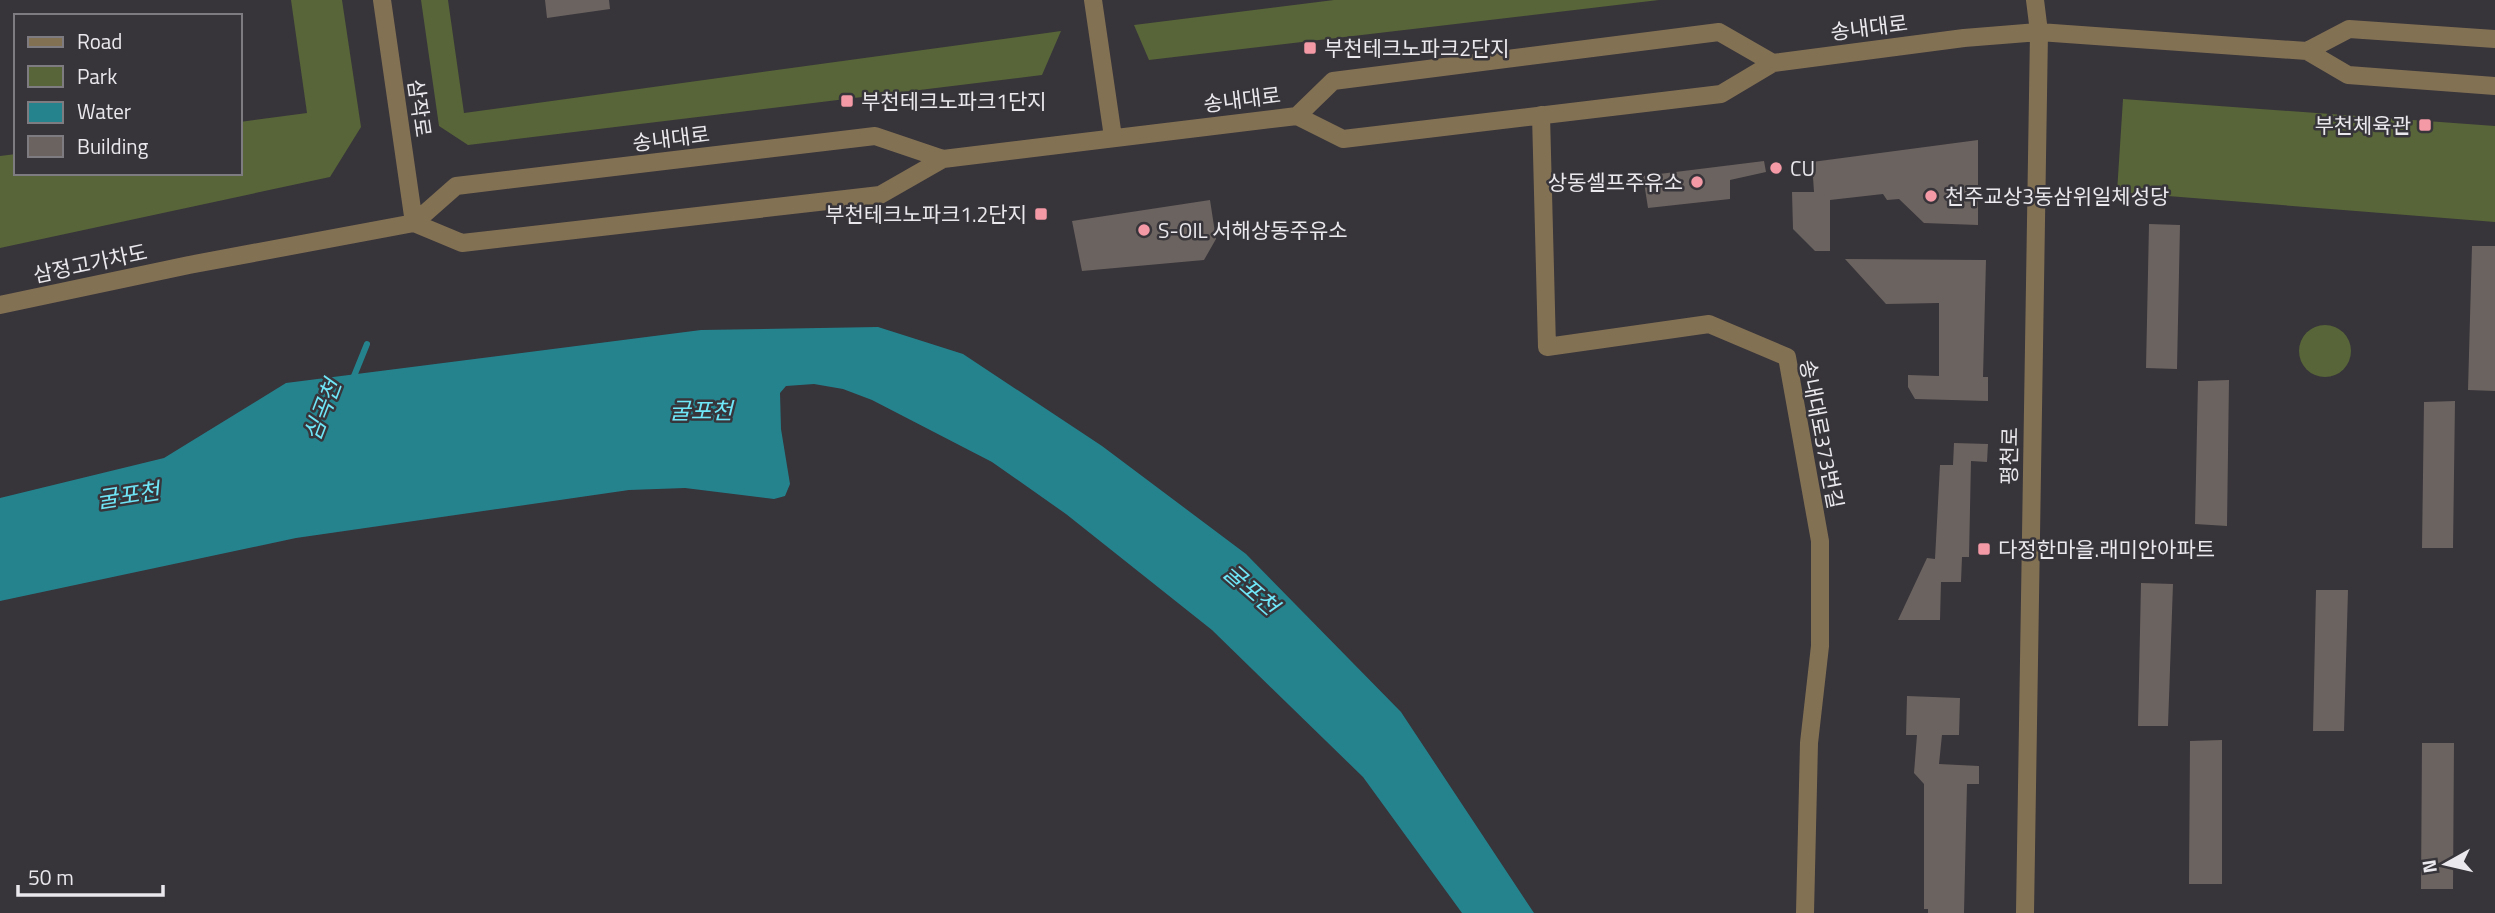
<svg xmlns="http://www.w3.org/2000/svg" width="2495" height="913" viewBox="0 0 2495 913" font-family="'Titillium Web','Noto Sans KR',sans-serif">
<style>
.green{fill:#576538}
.water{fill:#25838e}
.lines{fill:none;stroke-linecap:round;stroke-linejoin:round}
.stream{stroke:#25838e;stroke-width:6}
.building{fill:#6b635f}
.minor{stroke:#837154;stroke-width:18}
.poi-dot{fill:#f49aa6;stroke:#37343a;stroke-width:2.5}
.labels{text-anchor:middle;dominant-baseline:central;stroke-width:5;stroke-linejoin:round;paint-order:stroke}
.street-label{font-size:21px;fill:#eae8ec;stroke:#37343a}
.poi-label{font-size:21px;fill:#eae8ec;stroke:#37343a;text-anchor:start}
.water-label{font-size:23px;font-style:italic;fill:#70e7f8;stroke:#37343a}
</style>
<rect width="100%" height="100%" fill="#37343a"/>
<path class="green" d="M291 0H342L361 127 330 177 0 248V156L16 154V173H240V122L307 113Z
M421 0H448L464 113 1061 31 1042 75 468 145 439 126Z
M1334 0H1659L1149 60 1134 25Z
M2123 99 2495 126V222L2117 192Z
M2299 351a26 26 0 1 1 52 0a26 26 0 1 1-52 0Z"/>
<path class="water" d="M878 327 963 354 1102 446 1246 554 1401 712 1534 913H1462L1363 777 1212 630 1066 514 992 462 872 400 843 389 814 384 786 386 780 393 781 429 790 484 785 496 774 499 685 488 629 490 296 538 0 601V498L164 458 286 383 701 330Z"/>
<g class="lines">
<path class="stream" d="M352 381 367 344"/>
</g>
<path class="building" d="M545 0H609L610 9 547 18Z
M1978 140V225L1924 223 1899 199 1887 200 1883 194 1830 200V251H1815L1793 229 1792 192H1814L1812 162Z
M1764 161 1766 172 1730 180V199L1648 208 1643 176Z
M1210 200 1216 239 1204 260 1082 271 1072 221Z
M2149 224 2180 225 2177 369 2146 368Z
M2472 246H2495V391L2468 390Z
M1845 259 1986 260 1983 377H1988V401L1915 399 1908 387V375L1939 376V303L1886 304Z
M2229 380 2227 526 2195 524 2198 381Z
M2455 401 2453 548H2422L2424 402Z
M1954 443 1988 444 1987 462 1971 461 1969 557H1962L1961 582H1941L1940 620H1898L1927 558 1935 559 1940 465H1953Z
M2141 583 2173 584 2168 726H2138Z
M2316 590H2348L2344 731H2313Z
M1907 696 1960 698 1959 735H1942L1939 764 1979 766V784H1967L1964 913H1928V909H1924V784L1914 773 1917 735H1906Z
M2222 740V884H2189L2190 741Z
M2422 743H2454L2453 889H2421Z"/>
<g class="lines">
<path class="minor" d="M382 0 414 223
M1093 0 1113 137
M2307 51 2349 29 2495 39
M1541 115 1547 347 1709 324 1787 357 1820 541V646L1809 743 1805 913
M1297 116 1333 81 1719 32 1773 63
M414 223 462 243 880 195 943 159 1297 116 1343 139 1721 94 1773 63 1964 38 2039 32 2307 51 2348 75 2495 86
M0 305 189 265 414 223 456 186 875 136 943 159
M2025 913 2039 32 2035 0"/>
</g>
<g class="poi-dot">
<rect x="1303" y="41" width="14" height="14" rx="3.5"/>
<rect x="840" y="94" width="14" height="14" rx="3.5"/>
<rect x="2418" y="118" width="14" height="14" rx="3.5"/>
<circle cx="1776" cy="168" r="7"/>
<circle cx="1697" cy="182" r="7"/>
<circle cx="1931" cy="196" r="7"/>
<rect x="1034" y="207" width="14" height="14" rx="3.5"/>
<circle cx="1144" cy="230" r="7"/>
<rect x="1977" y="542" width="14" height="14" rx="3.5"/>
</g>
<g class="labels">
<g class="street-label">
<text transform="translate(1869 27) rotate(-7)">송내대로</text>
<text transform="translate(1242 99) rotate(-7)">송내대로</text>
<text transform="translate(420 108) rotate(82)">삼작로</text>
<text transform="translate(671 138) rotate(-7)">송내대로</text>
<text transform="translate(90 263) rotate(-12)">삼정고가차도</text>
<text transform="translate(1822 434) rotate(79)">송내대로373번길</text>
<text transform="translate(2009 456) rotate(-89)">평천로</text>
</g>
<g class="poi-label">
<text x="1324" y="48">부천테크노파크2단지</text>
<text x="861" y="101">부천테크노파크1단지</text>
<text x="2411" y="125" text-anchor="end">부천체육관</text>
<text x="1790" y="168">CU</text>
<text x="1683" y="182" text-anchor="end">상동셀프주유소</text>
<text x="1945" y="196">천주교상3동삼위일체성당</text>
<text x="1027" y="214" text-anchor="end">부천테크노파크1.2단지</text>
<text x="1158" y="230">S-OIL 서해상동주유소</text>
<text x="1998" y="549">다정한마을.래미안아파트</text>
</g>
<g class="water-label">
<text transform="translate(322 410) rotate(-69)">심곡천</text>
<text x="701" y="410">굴포천</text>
<text transform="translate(128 495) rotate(-9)">굴포천</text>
<text transform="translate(1251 589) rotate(41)">굴포천</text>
</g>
</g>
<rect x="14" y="14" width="228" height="161" fill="#37343a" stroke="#7f7c81" stroke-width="2"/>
<rect x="28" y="37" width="35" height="10" fill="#837154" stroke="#7f7c81" stroke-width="2"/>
<text x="77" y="49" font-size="21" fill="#eae8ec">Road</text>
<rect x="28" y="66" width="35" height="21" fill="#576538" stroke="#7f7c81" stroke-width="2"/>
<text x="77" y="84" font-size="21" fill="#eae8ec">Park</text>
<rect x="28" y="102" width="35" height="21" fill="#25838e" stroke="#7f7c81" stroke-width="2"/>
<text x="77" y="119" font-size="21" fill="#eae8ec">Water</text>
<rect x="28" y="136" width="35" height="21" fill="#6b635f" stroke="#7f7c81" stroke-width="2"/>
<text x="77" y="154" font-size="21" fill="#eae8ec">Building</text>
<g transform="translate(2446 864) rotate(262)" stroke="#37343a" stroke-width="5" paint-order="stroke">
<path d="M0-5L12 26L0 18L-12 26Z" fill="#eae8ec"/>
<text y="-10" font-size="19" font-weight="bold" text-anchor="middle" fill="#eae8ec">N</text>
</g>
<path d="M18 885v10h145v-10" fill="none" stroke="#eae8ec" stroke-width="3.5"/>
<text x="28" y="885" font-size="21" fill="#eae8ec" stroke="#37343a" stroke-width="5" paint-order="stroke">50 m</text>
</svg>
